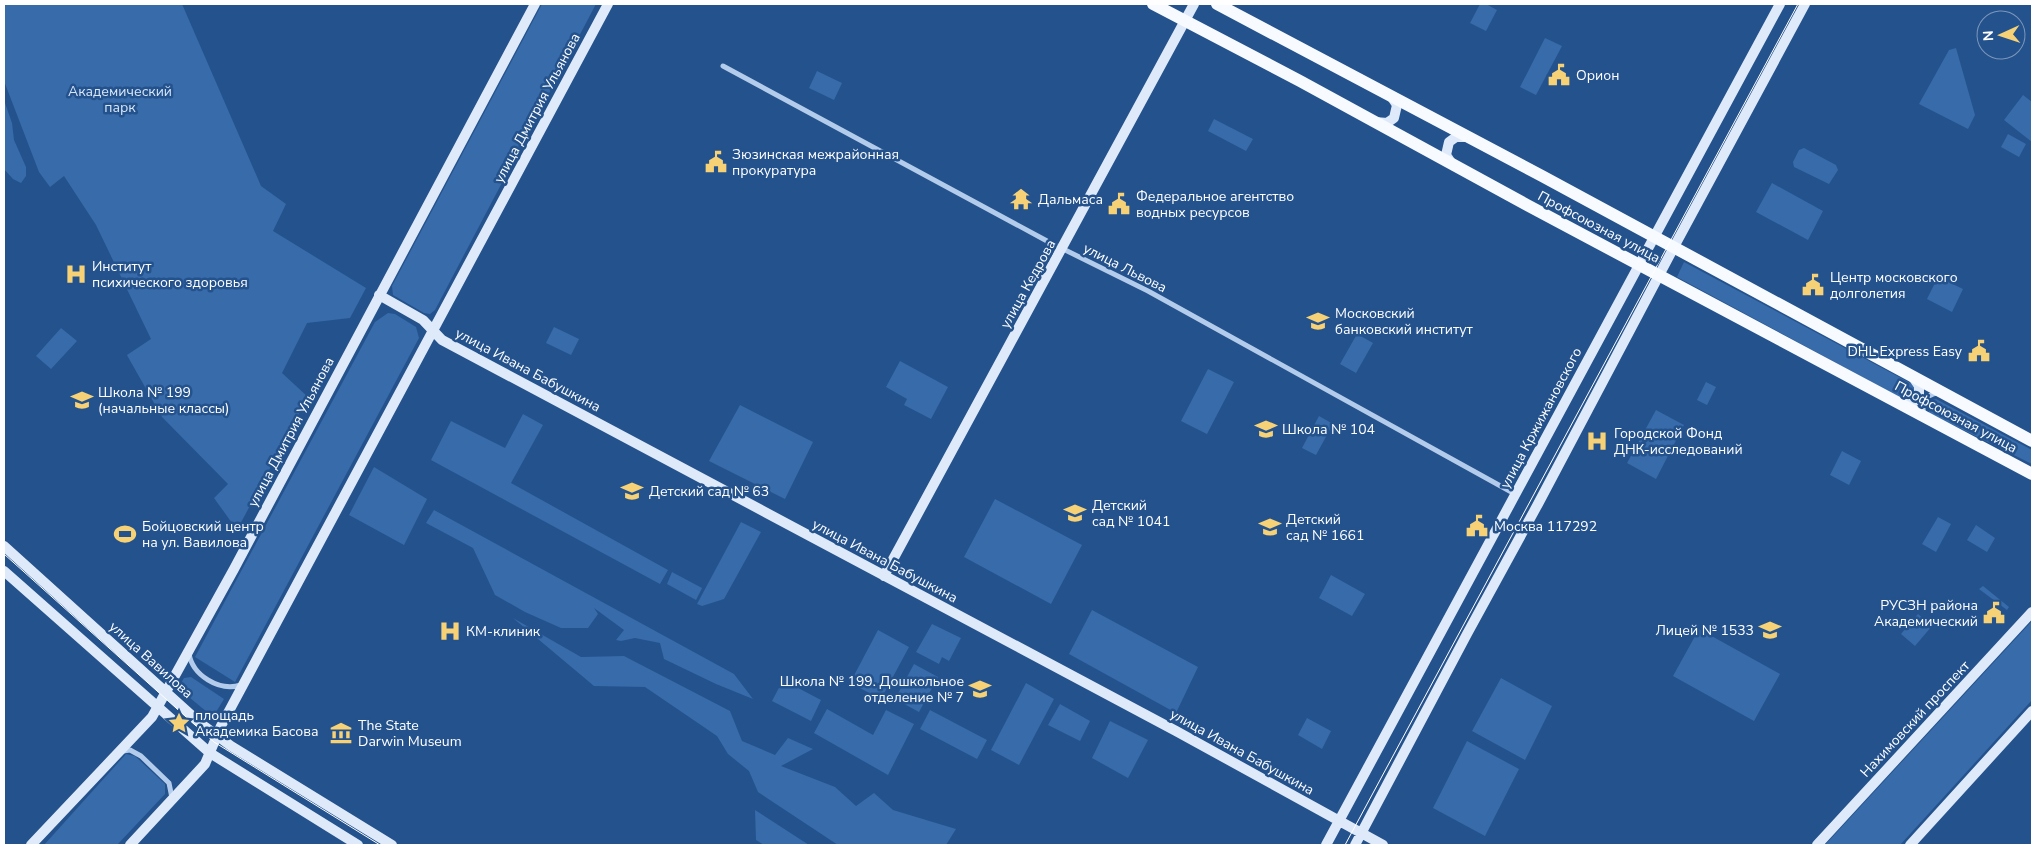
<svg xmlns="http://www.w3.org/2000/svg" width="2036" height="849" viewBox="0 0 2036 849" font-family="'Nunito Sans',sans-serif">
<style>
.green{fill:#386baa}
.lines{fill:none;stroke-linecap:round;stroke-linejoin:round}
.street{stroke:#b3cceb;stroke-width:5}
.secondary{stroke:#deeaf9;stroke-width:10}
.primary{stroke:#f7fafe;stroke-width:12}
.tram{stroke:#fff;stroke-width:1}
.labels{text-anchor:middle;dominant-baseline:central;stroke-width:5;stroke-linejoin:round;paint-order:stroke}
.poi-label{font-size:14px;fill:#fff;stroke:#24528d;text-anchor:start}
.park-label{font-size:14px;fill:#d7e6f8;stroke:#24528d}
.street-label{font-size:14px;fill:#fff;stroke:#24528d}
</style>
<rect width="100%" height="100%" fill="#24528d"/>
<path class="green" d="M4 4H182L261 186 286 204 273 231 366 288 350 318 307 323 282 373 308 397 237 530 214 498 228 484 162 417 128 357 127 355 151 339 96 225 64 176 50 187 39 172 4 81Z
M542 4H596L435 310 430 314 424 313 393 295 392 286Z
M1480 4H1486L1497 10 1486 31 1470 23Z
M1545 38 1562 46 1536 95 1520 87Z
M1956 48 1975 115 1968 129 1919 104 1949 50Z
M817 71 842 83 834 100 809 88Z
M2023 95 2032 102V142L2004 120Z
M4 100 12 123 14 140 26 167V176L21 183 13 179 4 169Z
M1214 119 1253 139 1246 151 1208 131Z
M2008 134 2026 144 2019 157 2001 147Z
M1804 148 1836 165 1838 170 1829 184 1794 167 1793 162 1799 150Z
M1772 183 1823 211 1808 240 1756 212Z
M1684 262 1914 385 1916 393 1912 399 1905 400 1677 277Z
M1938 277 1963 289 1952 312 1927 299Z
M388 313 395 314 416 327 419 338 235 682 195 657 375 322Z
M554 327 579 339 571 355 546 343Z
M61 328 77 341 51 369 36 356Z
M1357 334 1373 343 1356 373 1340 364Z
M900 361 948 387 931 419 904 405 907 399 886 387Z
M1208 369 1234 382 1207 434 1181 421Z
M1706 382 1716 387 1707 405 1697 400Z
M1936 399 2032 450V464L1929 413 1928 404 1932 400Z
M740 405 813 442 785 499 709 461Z
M1656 410 1684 425 1656 479 1627 463Z
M523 414 543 425 511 483 668 570 660 584 431 460 451 421 505 448Z
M1319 416 1333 424 1316 455 1302 448Z
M1842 451 1861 461 1849 485 1830 475Z
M374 467 427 499 404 545 349 515Z
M995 499 1082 545 1051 604 964 557Z
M434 510 734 674 753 699 716 684 664 659 660 643 635 638 621 641 616 640 624 630 594 608 598 614 588 628H561L525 612 495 595 473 548 426 523Z
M1938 517 1951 524 1936 552 1922 544Z
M741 522 761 532 724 599 702 606 697 604Z
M1976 525 1995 538 1987 552 1967 540Z
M672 572 702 588 696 600 667 584Z
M1331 575 1365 594 1352 616 1319 598Z
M1983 586 2009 607 2007 610 1979 589Z
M1092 610 1198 667 1176 713 1069 654Z
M1918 614 1932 626 1915 646 1901 634Z
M513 618 581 657 624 656 730 711 742 741 775 755 788 738 813 749 781 766 835 787 856 806 874 793 893 810 956 829 946 845H838L758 792 749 771 728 754 717 736 645 687 594 686Z
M2032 621V700L1900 845H1825Z
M932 624 961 638 949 661 942 657 939 664 916 652Z
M1699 629 1780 674 1754 721 1673 676Z
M878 630 909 647 881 699 850 683Z
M914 664 938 677 919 712 895 699Z
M191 677 224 699 213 717 178 688 184 678Z
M1501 678 1552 706 1525 760 1472 731Z
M783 680 821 700 811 721 772 701Z
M1026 683 1054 699 1019 765 991 750Z
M1060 704 1090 721 1080 741 1048 725Z
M827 709 873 735 886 710 914 724 888 775 814 733Z
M930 710 987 740 977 759 920 729Z
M1307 718 1331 731 1322 749 1298 735Z
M1110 721 1148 740 1128 778 1092 758Z
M1467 741 1519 769 1485 836 1433 808Z
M126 754 135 756 165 784V794L117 845H44Z
M755 810 809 845H764L756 840Z"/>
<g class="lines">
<path class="street" d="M723 66 1047 241 1148 291 1515 494
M1924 415C1921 403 1924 395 1938 393
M189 653C192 675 219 692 241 685
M123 751 130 750 141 756 169 783 172 798"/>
<path class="secondary" d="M1375 122 1387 123 1394 118 1397 105 1391 96
M1452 164 1446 155 1449 142 1456 137H1468
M379 295 423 320 442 340 1176 731 1383 845
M1900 404H1911L1919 398V386L1912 376
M4 546 200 723 231 746 392 845
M4 571 210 753 358 845
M884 576 1194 4
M31 845 152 717 234 569 535 4
M130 845 205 764 221 726 608 4
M1326 845 1780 4
M1355 845 1467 634 1538 504 1674 247 1805 4
M1817 845 2032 612
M1910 845 2032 711"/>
<path class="primary" d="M1153 4 1300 81 1527 205 2032 474
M1217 4 1542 176 2032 441"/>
<path class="tram" d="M4 554 214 742 380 845
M1345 845 1798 4"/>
</g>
<defs>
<g id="civic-bare" transform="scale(1.725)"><path d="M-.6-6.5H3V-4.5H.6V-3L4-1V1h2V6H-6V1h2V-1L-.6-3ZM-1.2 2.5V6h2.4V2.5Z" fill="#f6d176" stroke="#24528d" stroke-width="2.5" paint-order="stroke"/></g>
<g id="temple-bare" transform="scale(1.725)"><path d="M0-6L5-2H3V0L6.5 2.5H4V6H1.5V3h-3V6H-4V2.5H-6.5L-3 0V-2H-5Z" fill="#f6d176" stroke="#24528d" stroke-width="2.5" paint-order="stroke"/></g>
<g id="hospital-bare" transform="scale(1.725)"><path d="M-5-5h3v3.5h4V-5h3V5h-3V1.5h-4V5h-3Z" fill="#f6d176" stroke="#24528d" stroke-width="2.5" paint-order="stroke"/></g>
<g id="university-bare" transform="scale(1.725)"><path d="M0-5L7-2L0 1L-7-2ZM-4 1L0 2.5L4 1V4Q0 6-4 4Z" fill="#f6d176" stroke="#24528d" stroke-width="2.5" paint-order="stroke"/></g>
<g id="school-bare" transform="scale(1.725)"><path d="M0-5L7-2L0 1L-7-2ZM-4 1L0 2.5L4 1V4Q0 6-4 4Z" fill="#f6d176" stroke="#24528d" stroke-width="2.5" paint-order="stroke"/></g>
<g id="stadium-bare" transform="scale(1.725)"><path d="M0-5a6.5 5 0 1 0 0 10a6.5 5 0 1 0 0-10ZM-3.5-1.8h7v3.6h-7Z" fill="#f6d176" stroke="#24528d" stroke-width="2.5" paint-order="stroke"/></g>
<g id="sight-bare" transform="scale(1.725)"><path d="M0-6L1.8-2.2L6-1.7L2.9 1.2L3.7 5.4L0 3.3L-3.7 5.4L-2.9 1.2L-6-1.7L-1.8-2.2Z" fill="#f6d176" stroke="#24528d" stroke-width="2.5" paint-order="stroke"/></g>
<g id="museum-bare" transform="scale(1.725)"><path d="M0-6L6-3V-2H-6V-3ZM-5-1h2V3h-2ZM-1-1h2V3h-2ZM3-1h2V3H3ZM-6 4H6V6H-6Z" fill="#f6d176" stroke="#24528d" stroke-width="2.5" paint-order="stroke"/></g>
</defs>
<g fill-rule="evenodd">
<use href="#civic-bare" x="1559" y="75"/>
<use href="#civic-bare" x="716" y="162"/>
<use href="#temple-bare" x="1021" y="199"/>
<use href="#civic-bare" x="1119" y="204"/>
<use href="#hospital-bare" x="76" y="274"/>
<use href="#civic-bare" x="1813" y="285"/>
<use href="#university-bare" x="1318" y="321"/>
<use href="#civic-bare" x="1979" y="351"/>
<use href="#school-bare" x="82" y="400"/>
<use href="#school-bare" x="1266" y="429"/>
<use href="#hospital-bare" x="1597" y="441"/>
<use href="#school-bare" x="632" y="491"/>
<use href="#school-bare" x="1075" y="513"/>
<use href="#civic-bare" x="1477" y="526"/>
<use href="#school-bare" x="1270" y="527"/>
<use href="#stadium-bare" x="125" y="534"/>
<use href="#civic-bare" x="1994" y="613"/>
<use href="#school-bare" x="1770" y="630"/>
<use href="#hospital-bare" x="450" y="631"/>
<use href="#school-bare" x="980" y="689"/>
<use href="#sight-bare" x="179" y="723"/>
<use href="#museum-bare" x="341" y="733"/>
</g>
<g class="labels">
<g class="poi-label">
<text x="1576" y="75">Орион</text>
<text x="732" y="154">Зюзинская межрайонная<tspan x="732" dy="16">прокуратура</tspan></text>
<text x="1136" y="196">Федеральное агентство<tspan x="1136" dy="16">водных ресурсов</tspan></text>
<text x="1038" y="199">Дальмаса</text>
<text x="92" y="266">Институт<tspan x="92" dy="16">психического здоровья</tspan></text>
<text x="1830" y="277">Центр московского<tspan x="1830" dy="16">долголетия</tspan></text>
<text x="1335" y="313">Московский<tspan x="1335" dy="16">банковский институт</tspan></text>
<text x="1962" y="351" text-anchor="end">DHL Express Easy</text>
<text x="98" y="392">Школа № 199<tspan x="98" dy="16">(начальные классы)</tspan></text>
<text x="1282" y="429">Школа № 104</text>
<text x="1614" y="433">Городской Фонд<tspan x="1614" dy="16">ДНК-исследований</tspan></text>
<text x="649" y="491">Детский сад № 63</text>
<text x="1092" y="505">Детский<tspan x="1092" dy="16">сад № 1041</tspan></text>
<text x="1286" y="519">Детский<tspan x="1286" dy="16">сад № 1661</tspan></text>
<text x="142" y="526">Бойцовский центр<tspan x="142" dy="16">на ул. Вавилова</tspan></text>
<text x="1494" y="526">Москва 117292</text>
<text x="1978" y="605" text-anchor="end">РУСЗН района<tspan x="1978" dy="16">Академический</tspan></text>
<text x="1754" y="630" text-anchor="end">Лицей № 1533</text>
<text x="466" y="631">КМ-клиник</text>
<text x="964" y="681" text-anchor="end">Школа № 199. Дошкольное<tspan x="964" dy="16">отделение № 7</tspan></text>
<text x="195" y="715">площадь<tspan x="195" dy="16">Академика Басова</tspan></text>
<text x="358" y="725">The State<tspan x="358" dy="16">Darwin Museum</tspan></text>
</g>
<g class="park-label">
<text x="120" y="91">Академический<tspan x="120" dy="16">парк</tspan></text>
</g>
<g class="street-label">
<text transform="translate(537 108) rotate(-62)">улица Дмитрия Ульянова</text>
<text transform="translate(1599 227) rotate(28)">Профсоюзная улица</text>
<text transform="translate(1125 268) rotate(27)">улица Львова</text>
<text transform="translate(1028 284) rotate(-61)">улица Кедрова</text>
<text transform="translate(528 370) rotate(28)">улица Ивана Бабушкина</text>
<text transform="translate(1956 417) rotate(28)">Профсоюзная улица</text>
<text transform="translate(1541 418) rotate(-62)">улица Кржижановского</text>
<text transform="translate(291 432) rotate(-62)">улица Дмитрия Ульянова</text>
<text transform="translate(885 561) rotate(28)">улица Ивана Бабушкина</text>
<text transform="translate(151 660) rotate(42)">улица Вавилова</text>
<text transform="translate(1915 719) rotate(-47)">Нахимовский проспект</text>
<text transform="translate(1242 752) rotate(29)">улица Ивана Бабушкина</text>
</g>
</g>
<rect width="2036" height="849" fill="none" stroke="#ffffff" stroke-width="10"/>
<g transform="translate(2001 35) rotate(267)"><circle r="24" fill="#24528d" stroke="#7c97bb"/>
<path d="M0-4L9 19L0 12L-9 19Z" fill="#f6d176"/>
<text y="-8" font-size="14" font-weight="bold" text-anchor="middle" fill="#ffffff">N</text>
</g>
</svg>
